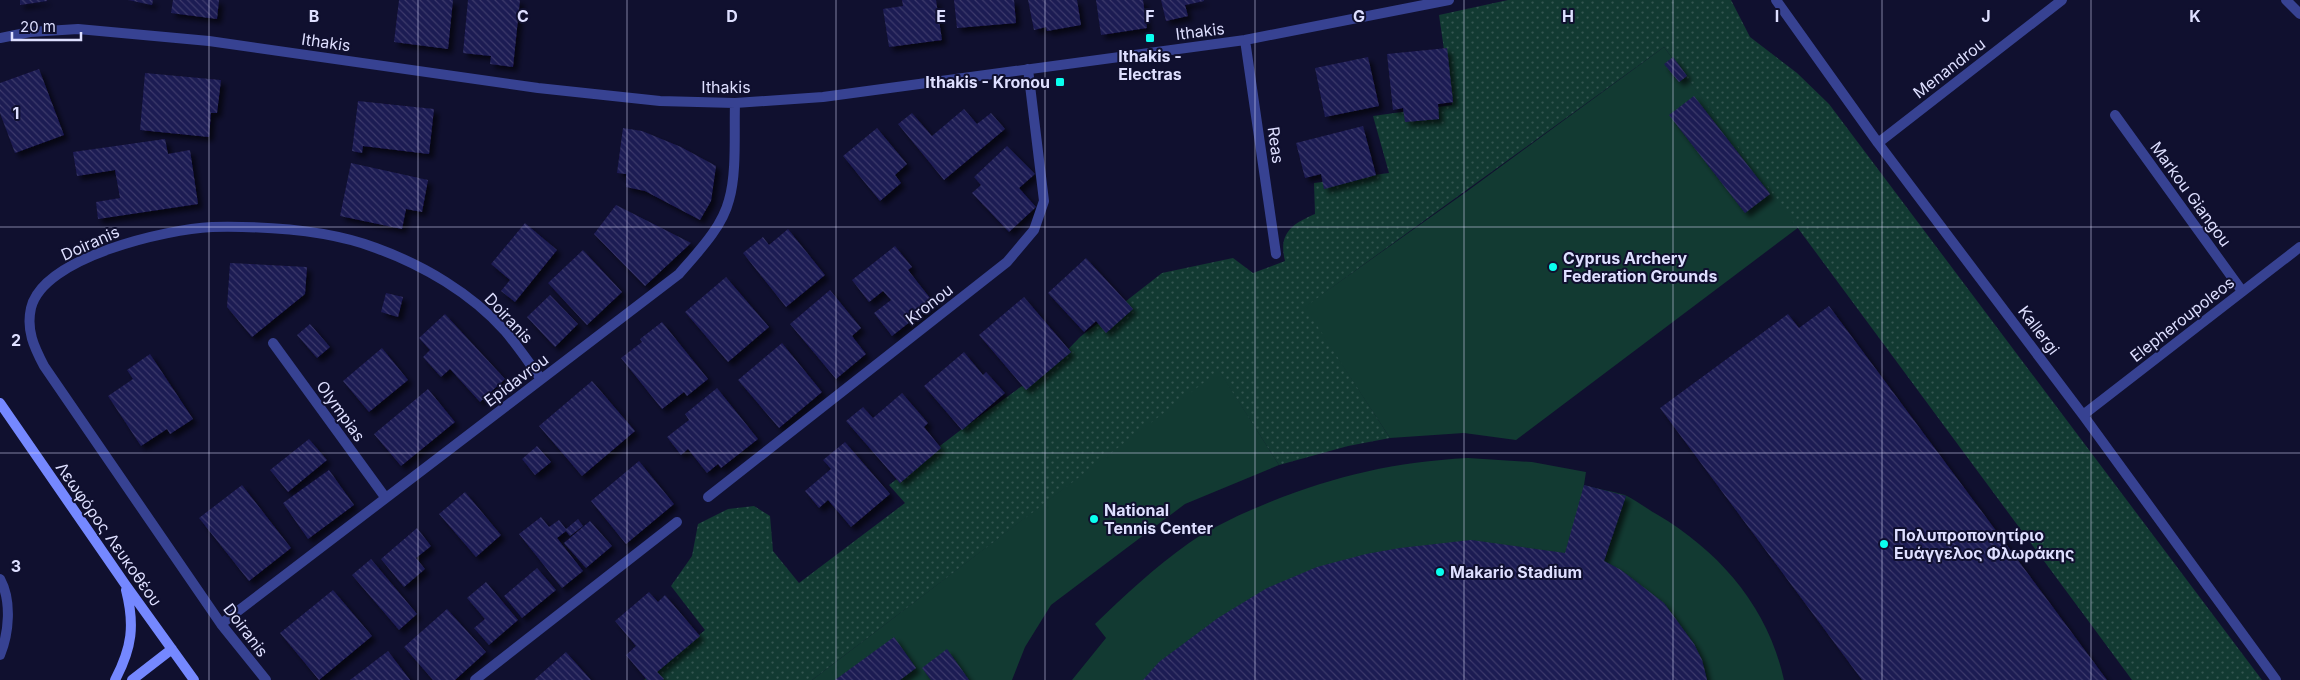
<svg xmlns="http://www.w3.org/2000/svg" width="2300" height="680" viewBox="0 0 2300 680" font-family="Inter,sans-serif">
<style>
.green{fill:#123a32}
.park{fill:url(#park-dots)}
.building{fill:url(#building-back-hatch);filter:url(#shadow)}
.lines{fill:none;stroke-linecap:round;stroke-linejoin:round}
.street{stroke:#374292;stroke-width:10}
.secondary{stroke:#7588ff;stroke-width:10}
.grid{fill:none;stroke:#dedfff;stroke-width:1;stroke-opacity:0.55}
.poi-dot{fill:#0affef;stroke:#10102f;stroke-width:2}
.labels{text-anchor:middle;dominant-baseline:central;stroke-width:4;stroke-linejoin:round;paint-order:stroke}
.street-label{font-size:16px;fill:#dedfff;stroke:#10102f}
.poi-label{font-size:16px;font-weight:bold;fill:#dedfff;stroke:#10102f;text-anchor:start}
.grid-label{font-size:16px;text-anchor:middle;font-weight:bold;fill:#dedfff;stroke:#10102f;stroke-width:4;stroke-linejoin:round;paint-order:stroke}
</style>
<defs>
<pattern id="park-dots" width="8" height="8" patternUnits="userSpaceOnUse" patternTransform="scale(1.25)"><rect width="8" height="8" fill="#123a32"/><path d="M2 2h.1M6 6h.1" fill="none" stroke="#345651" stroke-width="1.8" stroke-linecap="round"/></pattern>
<pattern id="building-back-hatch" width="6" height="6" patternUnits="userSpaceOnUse" patternTransform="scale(1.25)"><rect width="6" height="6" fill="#1c1a52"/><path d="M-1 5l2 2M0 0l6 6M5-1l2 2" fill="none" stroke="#3d3b6c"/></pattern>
<filter id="shadow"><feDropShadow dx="4.5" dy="4.5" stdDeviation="2.5" flood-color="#0009"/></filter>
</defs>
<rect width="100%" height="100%" fill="#10102f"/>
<path class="green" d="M1664 47 1799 227 1516 440 1464 433 1390 438 1304 307 1466 192Z
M1219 370 1279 465 1185 504 1051 605 1025 647 1012 680H812Z
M1468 458 1532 462 1586 472 1584 485C1597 489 1612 491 1625 495 1636 500 1647 509 1658 515 1720 552 1768 607 1784 680H1072L1106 638 1095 624C1125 595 1155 567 1189 543 1214 526 1243 513 1270 502 1338 475 1395 462 1468 458Z"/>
<path class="park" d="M1508 0H1731L1750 37 1797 73 1829 104 2262 680H2132L1664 47 1305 307 1390 438 1348 446 1279 465 1219 371 812 680H644L705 630 671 586 692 556 698 524 728 509 754 506 770 516 773 551 799 583 905 503 889 485 962 429 1057 361 1080 337 1162 273 1233 258 1253 273 1285 261C1278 233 1292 224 1315 214L1314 183 1389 173 1373 116 1452 105 1439 15Z"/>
<path class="building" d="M20 0H47V1L20 5Z
M128 0H153L152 5Z
M173 0H219L217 19 171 13Z
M399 0H453L448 49 394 42Z
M468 0H520L513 67 490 64 491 56 463 53Z
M902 0H936L942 40 889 47 883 9 903 6Z
M954 0H1014L1016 23 957 28Z
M1028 0H1077L1081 25 1047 31 1046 27 1034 30Z
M1096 0H1143L1147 28 1101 35Z
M1161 0H1204V1L1185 5 1188 16 1166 21Z
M1447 48 1453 102 1438 104 1439 119 1405 122 1403 108 1393 110 1387 54Z
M1368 57 1379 106 1325 117 1315 68Z
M1673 57 1687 76 1679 82 1664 64Z
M39 69 64 135 15 153 0 113V83Z
M145 73 221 80 217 113H211L209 137 140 130Z
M1694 96 1770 194 1745 213 1669 115Z
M358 101 434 109 429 154 363 146 362 153 352 151Z
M964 109 977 124 991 113 1005 129 944 180 898 124 912 113 932 136Z
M1363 126 1376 175 1324 189 1321 174 1305 178 1296 143Z
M623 128 642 131 681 147 716 166 711 201 700 220 645 191 626 187V174L617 173Z
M877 128 907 164 895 175 901 183 880 201 843 156Z
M165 139 168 154 190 150 198 204 98 219 96 202 120 198 115 170 77 176 73 152Z
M1007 146 1035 174 1019 188 1036 207 1009 232 972 193 981 185 974 177Z
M351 163 428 180 422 212 406 209 402 229 340 216Z
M616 205 691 243 645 286 594 234Z
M525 223 557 250 515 302 501 291 510 280 491 264Z
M788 229 825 275 786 307 743 253 763 237 769 245Z
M895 246 912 267 908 270 934 303 892 336 874 313 891 300 883 291 869 302 852 280Z
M583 250 622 292 587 325 548 283Z
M1086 258 1133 309 1106 333 1096 321 1084 332 1048 293Z
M230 263 307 267 305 294 252 337 227 307Z
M726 277 769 327 728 362 685 312Z
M830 290 861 328 852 336 866 354 836 379 790 324Z
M386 293 403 297 398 317 381 312Z
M550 295 578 324 555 347 527 317Z
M1024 297 1071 352 1026 390 979 335Z
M1829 306 2107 680H1862L1660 408 1788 314 1799 328Z
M445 314 505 379 480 402 450 369 441 377 423 357 430 350 419 338Z
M662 322 708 379 687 396 684 392 662 409 621 358 642 342 640 339Z
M310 324 330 347 317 358 297 335Z
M782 343 822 392 779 428 738 380Z
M382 348 408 380 369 412 343 381Z
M964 352 983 375 986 372 1005 393 962 430 924 386Z
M150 354 193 419 170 434 167 429 141 446 108 396 133 379 127 370Z
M592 381 635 431 582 476 539 426Z
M717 388 758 439 721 468 718 464 707 473 688 449 681 455 667 437 689 420 685 414Z
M428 389 455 422 401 466 374 434Z
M902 393 928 423 924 427 941 448 900 483 846 421 863 407 873 418Z
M309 439 327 460 288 492 270 470Z
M845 442 890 494 851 527 828 500 819 508 805 491 831 469 823 460Z
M537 446 551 462 535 475 522 459Z
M639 461 674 504 626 544 591 501Z
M329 470 354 505 308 539 283 503Z
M242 485 291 548 249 581 199 518Z
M1584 485 1626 496 1604 561 1621 570 1664 603 1694 644 1702 660 1707 680H1143L1159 662 1218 618 1267 588 1317 567 1366 554 1400 548 1471 540 1565 553Z
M465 492 501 535 476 557 439 514Z
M541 517 549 527 559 520 566 529 578 519 583 526 570 536 566 531 557 538 583 571 562 588 519 534Z
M590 521 612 546 586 568 564 543Z
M417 528 431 546 416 558 425 569 404 587 381 559Z
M371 559 417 614 399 630 352 575Z
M537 568 556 590 522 618 504 596Z
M486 582 518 620 489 645 474 628 485 619 467 598Z
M333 590 372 636 319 680 280 633Z
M649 592 658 602 665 595 700 636 657 672 664 679 662 680H647L626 655 636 646 615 621Z
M447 609 486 652 455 680H433L404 647Z
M894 637 916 668 900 680H835Z
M947 649 969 680H931L922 668Z
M388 651 410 680H350Z
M566 652 591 680H534Z"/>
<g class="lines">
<path class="street" d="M1776 0 1878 143 2083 415 2276 680
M2286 0 2300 14
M0 38 30 32 78 29 209 41 538 88 660 101 735 103 823 97 1245 40 1449 0
M1245 40 1276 254
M2115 115 2242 291
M1878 143 2062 0
M273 343 385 497
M2083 415 2300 247
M708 497 1007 262 1034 230 1044 201 1028 69
M0 579C12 601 9 633 0 655
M221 624 679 274C697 253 722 228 729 200 737 173 734 132 735 103
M266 680 221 624 44 366C34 347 26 330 31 308 43 257 167 229 212 227 266 226 326 229 376 248 423 265 471 293 505 331 518 346 529 363 541 379
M475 680 677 522"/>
<path class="secondary" d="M0 403 125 584 194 680
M115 680C132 648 135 625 126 590
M132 680 172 649"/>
</g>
<path class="grid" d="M209 0V680M418 0V680M627 0V680M836 0V680M1045 0V680M1255 0V680M1464 0V680M1673 0V680M1882 0V680M2091 0V680M0 227H2300M0 453H2300"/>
<g class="poi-dot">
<rect x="1145" y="33" width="10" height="10" rx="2.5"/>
<rect x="1055" y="77" width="10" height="10" rx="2.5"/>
<circle cx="1553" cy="267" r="5"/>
<circle cx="1094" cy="519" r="5"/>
<circle cx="1884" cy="544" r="5"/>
<circle cx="1440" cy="572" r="5"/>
</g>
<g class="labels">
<g class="street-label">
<text transform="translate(1200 31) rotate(-7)">Ithakis</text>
<text transform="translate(326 42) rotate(8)">Ithakis</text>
<text transform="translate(1949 68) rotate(-38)">Menandrou</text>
<text x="726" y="87">Ithakis</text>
<text transform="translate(1276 145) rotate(82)">Reas</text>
<text transform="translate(2191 194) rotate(54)">Markou Giangou</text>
<text transform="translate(90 243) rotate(-24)">Doiranis</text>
<text transform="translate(929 304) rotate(-38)">Kronou</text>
<text transform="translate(509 318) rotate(47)">Doiranis</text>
<text transform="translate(2182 319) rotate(-38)">Elepheroupoleos</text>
<text transform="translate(2039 330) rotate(53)">Kallergi</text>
<text transform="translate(516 380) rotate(-37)">Epidavrou</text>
<text transform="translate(341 411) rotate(54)">Olympias</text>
<text transform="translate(109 534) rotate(55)">Λεωφόρος Λευκοθέου</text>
<text transform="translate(246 630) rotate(53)">Doiranis</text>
</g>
<g class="poi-label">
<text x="1150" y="56" text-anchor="middle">Ithakis -<tspan x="1150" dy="18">Electras</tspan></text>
<text x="1050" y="82" text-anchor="end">Ithakis - Kronou</text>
<text x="1563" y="258">Cyprus Archery<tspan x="1563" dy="18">Federation Grounds</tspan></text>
<text x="1104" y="510">National<tspan x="1104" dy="18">Tennis Center</tspan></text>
<text x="1894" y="535">Πολυπροπονητίριο<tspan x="1894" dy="18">Ευάγγελος Φλωράκης</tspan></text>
<text x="1450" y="572">Makario Stadium</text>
</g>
</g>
<g class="grid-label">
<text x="314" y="22">B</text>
<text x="523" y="22">C</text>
<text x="732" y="22">D</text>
<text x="941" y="22">E</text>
<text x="1150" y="22">F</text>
<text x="1359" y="22">G</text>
<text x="1568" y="22">H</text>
<text x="1777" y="22">I</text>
<text x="1986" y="22">J</text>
<text x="2195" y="22">K</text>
<text x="16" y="119">1</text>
<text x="16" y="346">2</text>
<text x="16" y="572">3</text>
</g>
<path d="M12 32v8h69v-8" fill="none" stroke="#dedfff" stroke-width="2.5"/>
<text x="20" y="32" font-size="15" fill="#dedfff" stroke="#10102f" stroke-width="4" paint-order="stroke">20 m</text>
</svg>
